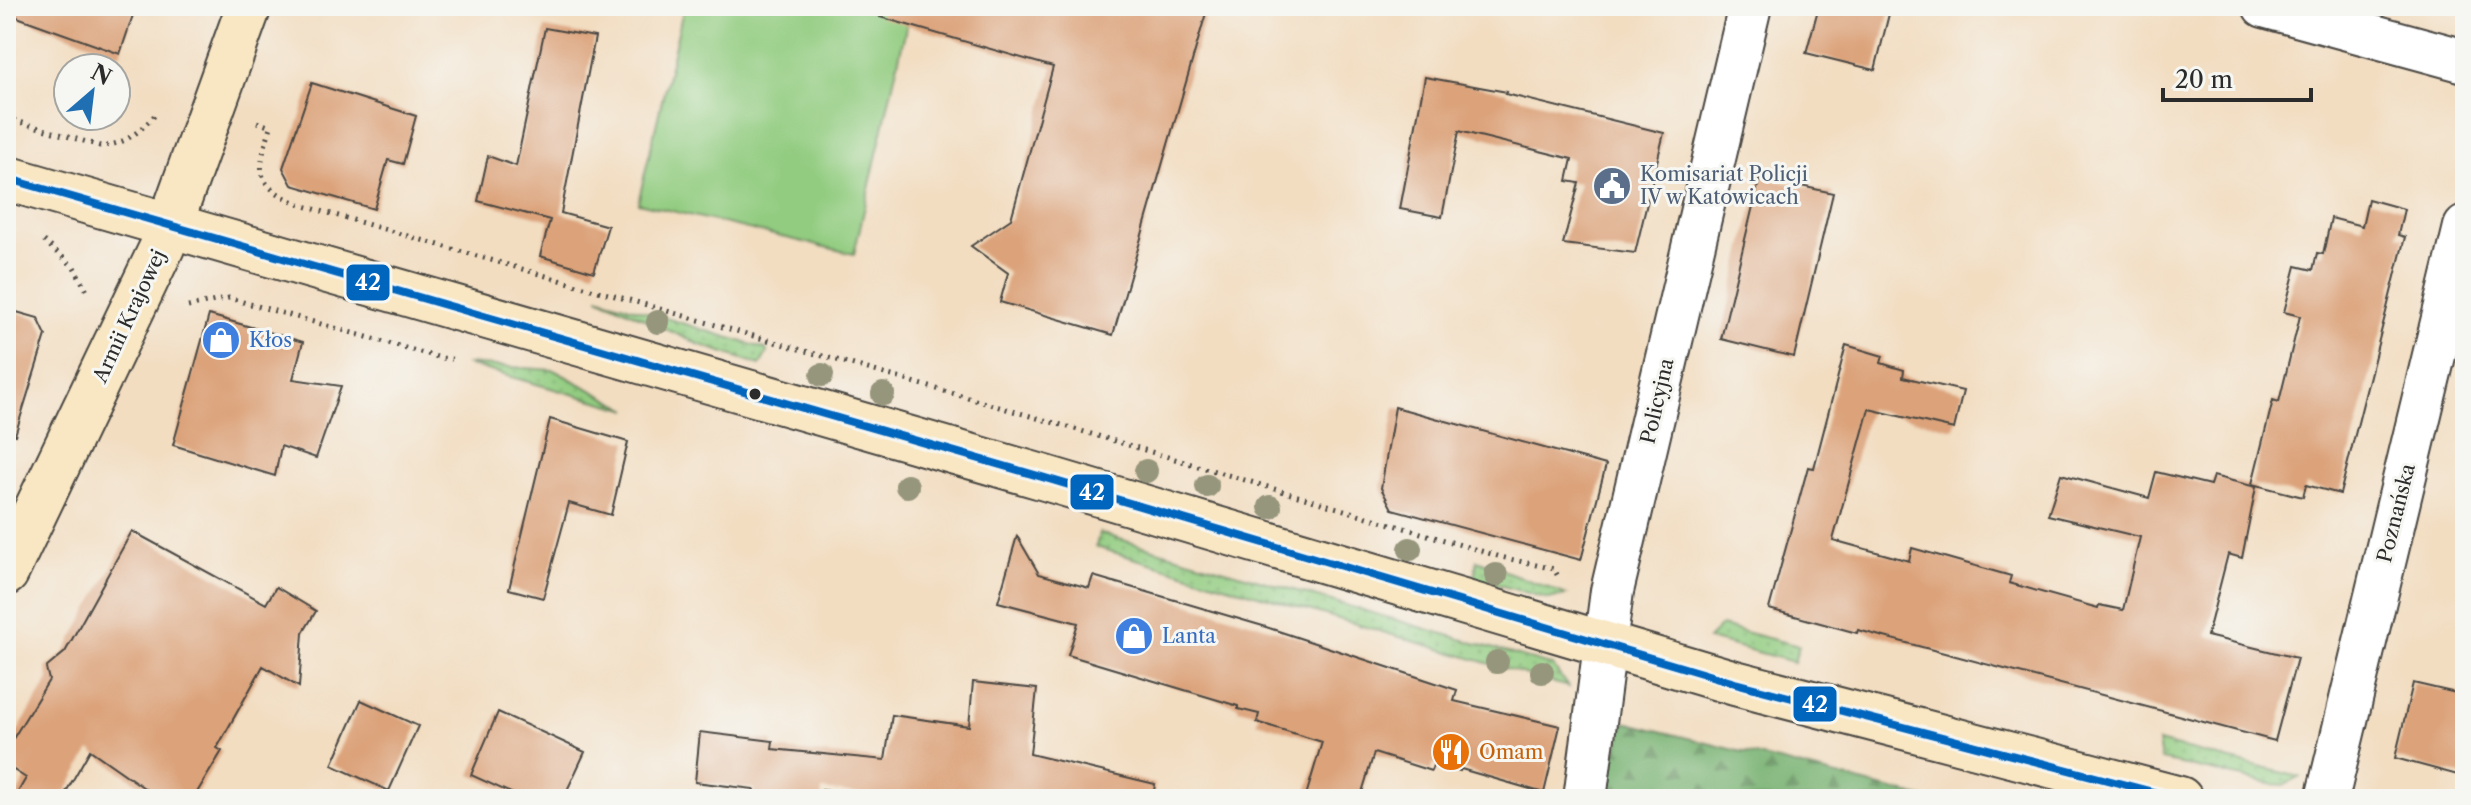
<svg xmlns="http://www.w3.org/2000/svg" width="2471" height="805" viewBox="0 0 2471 805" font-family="'Libre Caslon Text',serif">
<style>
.grass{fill:url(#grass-dots);stroke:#5e7c56;stroke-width:2}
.forest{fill:url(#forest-firs);stroke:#506e4c;stroke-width:2}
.garden{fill:#92cc80;stroke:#5e7c56;stroke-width:2}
.building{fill:#dca37a}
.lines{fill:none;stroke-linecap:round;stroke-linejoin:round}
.street-casing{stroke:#494642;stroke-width:46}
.secondary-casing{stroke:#494642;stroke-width:48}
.path{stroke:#494642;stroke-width:5;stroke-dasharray:2 6;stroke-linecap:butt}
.street{stroke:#fff;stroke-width:42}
.secondary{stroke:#f9e7c3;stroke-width:44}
.bus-1-casing{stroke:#f6f6f2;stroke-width:14}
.bus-1{stroke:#0065bd;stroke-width:8}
.tree{fill:#96967c}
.bus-dot{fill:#2b2b2b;stroke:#f6f6f2;stroke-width:3}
.labels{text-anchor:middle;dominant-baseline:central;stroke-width:6;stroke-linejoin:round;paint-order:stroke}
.service-label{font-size:20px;fill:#4e5e75;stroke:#f6f6f2;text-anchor:start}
.street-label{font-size:20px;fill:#2b2b2b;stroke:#f6f6f2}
.shop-label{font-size:20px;fill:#366cbe;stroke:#f6f6f2;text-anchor:start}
.food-label{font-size:20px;fill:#c56008;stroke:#f6f6f2;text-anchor:start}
.line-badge{stroke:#f6f6f2;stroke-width:3}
.badge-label{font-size:22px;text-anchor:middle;font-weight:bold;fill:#fff}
</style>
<defs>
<pattern id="grass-dots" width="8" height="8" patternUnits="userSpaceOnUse" patternTransform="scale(2)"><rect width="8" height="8" fill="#92cc80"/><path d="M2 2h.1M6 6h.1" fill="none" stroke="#7eaf6f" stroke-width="1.8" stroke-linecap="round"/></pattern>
<pattern id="forest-firs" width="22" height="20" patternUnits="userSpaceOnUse" patternTransform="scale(2)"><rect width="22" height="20" fill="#75b06e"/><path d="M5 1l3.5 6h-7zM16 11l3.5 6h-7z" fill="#608f5b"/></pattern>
</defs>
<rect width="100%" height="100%" fill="#f6f6f2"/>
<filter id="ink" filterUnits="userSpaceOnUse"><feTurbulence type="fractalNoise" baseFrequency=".0125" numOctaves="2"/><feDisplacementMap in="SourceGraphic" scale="16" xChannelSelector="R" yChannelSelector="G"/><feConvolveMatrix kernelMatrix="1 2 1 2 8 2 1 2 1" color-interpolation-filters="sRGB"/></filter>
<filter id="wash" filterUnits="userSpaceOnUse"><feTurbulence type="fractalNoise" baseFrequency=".006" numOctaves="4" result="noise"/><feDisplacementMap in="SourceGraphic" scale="32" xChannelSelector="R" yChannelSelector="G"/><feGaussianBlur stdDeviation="1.8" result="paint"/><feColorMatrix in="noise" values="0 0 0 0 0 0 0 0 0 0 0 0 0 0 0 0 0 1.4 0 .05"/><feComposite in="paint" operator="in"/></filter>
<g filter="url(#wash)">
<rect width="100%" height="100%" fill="#f2ddc1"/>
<path class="grass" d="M598 297 766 349 767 353 760 365 698 344Z
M465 364 554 370 629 410Z
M1099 533 1553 666 1568 687 1096 547Z
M1477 560 1567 595 1549 599 1474 578Z
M1721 626 1799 646 1794 662 1708 639Z
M2158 742 2300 777 2285 785 2270 784 2161 760Z"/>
<path class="forest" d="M1625 722 1928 799H1601Z"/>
<path class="garden" d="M684 6H911L854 254 638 203Z"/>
<g id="blocks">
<path class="building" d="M6 6H136L120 54 6 13Z
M882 6H1208L1113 335 1000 302 1008 273 971 246 1011 219 1053 67 880 17Z
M1819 6H1891L1875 70 1806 53Z
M545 28 595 37 561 213 608 226 594 272 540 256 550 220 478 201 488 156 516 166Z
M1425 77 1507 92 1506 94 1664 133 1635 253 1563 244 1579 183 1567 181 1572 159 1459 131 1442 217 1400 209Z
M312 83 416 116 403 164 388 160 374 209 292 185 283 168Z
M1760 177 1833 193 1794 357 1721 339Z
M2368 199 2404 209 2398 235 2405 237 2340 494 2306 485 2303 497 2252 484 2273 400 2279 402 2300 316 2284 312 2296 266 2313 270 2317 253 2323 254 2331 218 2362 226Z
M6 309 38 318 46 335 15 435 6 433Z
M209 315 303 342 293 379 341 386 316 458 281 446 275 476 173 445Z
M1846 345 1883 356 1881 363 1904 370 1903 377 1963 391 1954 429 1869 409 1833 540 1909 561 1912 548 2011 576 2009 583 2098 608 2099 605 2123 610 2140 537 2048 515 2061 474 2149 498 2156 472 2210 485 2213 476 2256 487 2242 558 2228 554 2207 636 2297 658 2275 741 1858 630 1857 633 1769 609 1808 467 1814 468Z
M1395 407 1606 465 1581 560 1392 509 1381 488Z
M550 419 628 442 611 515 569 503 543 598 509 589Z
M132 531 266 604 276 587 316 611 303 633 299 687 263 666 217 748 222 751 193 799H160L90 750 62 799H14L26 778 6 765V750L49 680 46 668 65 652Z
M1017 536 1039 574 1089 588 1093 576 1263 626 1457 690 1454 701 1560 726 1544 793 1461 769 1460 771 1434 763 1431 771 1374 753 1360 799H1305L1322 742 1257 722 1259 714 1238 709V706L1068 655 1078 623 998 602Z
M973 682 1037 689 1030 754 1155 784 1153 799H899L822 790 821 799H752L754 789 695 782 700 732 773 741 772 749 885 760 892 715 969 726Z
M2413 683 2465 695V777L2395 758Z
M361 700 418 726 389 791 332 765Z
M498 712 585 752 563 799H524L471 775Z"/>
</g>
</g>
<g filter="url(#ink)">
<use href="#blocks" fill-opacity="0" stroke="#494642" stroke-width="2"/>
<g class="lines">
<g class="street-casing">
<path id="street" d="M2264 6 2465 61
M1585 799 1612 591 1750 6
M2327 799 2465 227"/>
</g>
<g class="secondary-casing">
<path id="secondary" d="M6 178 1042 477 1735 683 2180 799
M6 573 162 247 249 6"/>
</g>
<path class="path" d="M6 121 13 120 100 146C126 145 140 131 157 113
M257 122 271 127C255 175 255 186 304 206L1058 424 1501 557 1554 569 1560 580
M44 241 74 267 88 293
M188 307 229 298 441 358 452 359"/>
<use href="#street" class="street"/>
<use href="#secondary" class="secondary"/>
<g class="bus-1-casing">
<path id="bus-1" d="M6 178 1042 477 1735 683 2180 799"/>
</g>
<use href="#bus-1" class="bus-1"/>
</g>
<g class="tree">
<circle cx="658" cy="322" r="12"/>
<circle cx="822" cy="375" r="12"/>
<circle cx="883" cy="394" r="12"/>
<circle cx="1146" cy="471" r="12"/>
<circle cx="907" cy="486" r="12"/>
<circle cx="1207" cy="486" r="12"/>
<circle cx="1270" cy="507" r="12"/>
<circle cx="1410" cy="549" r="12"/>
<circle cx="1496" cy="575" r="12"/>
<circle cx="1497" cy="662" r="12"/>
<circle cx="1542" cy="672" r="12"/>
</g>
</g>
<defs>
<g id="civic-disc" transform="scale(2)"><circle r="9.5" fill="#5c6f8a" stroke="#f6f6f2"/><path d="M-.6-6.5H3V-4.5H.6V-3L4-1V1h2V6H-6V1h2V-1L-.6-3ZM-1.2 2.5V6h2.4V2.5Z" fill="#fff"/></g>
<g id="shop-disc" transform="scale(2)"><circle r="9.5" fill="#3f7fe0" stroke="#f6f6f2"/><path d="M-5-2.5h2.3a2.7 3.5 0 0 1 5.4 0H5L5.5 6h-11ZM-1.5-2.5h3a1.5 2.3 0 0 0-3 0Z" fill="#fff"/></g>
<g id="restaurant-disc" transform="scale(2)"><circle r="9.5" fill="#e8710a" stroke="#f6f6f2"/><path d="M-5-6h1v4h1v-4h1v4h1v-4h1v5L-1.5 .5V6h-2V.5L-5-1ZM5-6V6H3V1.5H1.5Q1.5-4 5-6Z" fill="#fff"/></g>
</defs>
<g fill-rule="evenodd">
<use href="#civic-disc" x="1612" y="186"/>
<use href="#shop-disc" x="221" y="340"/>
<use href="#shop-disc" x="1134" y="636"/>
<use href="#restaurant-disc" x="1451" y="752"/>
</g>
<circle class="bus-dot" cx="755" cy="394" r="7"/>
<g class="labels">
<g class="service-label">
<text x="1640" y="174">Komisariat Policji<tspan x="1640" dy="23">IV w Katowicach</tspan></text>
</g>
<g class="street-label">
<text transform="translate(129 316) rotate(-65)">Armii Krajowej</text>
<text transform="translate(1657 401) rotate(-77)">Policyjna</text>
<text transform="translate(2396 513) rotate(-76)">Poznańska</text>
</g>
<g class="shop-label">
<text x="249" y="340">Kłos</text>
<text x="1162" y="636">Lanta</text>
</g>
<g class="food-label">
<text x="1479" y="752">Omam</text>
</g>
</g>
<g class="line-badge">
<rect x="345" y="263" width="46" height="39" rx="8" fill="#0065bd"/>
<rect x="1069" y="473" width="46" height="38" rx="8" fill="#0065bd"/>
<rect x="1792" y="685" width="46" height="38" rx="8" fill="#0065bd"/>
</g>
<g class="badge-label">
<text x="368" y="290">42</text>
<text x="1092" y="500">42</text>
<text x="1815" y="712">42</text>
</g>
<rect width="2471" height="805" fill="none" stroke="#f6f6f2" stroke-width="32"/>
<g transform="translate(92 92) rotate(28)"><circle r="38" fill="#f6f6f2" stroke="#a5a5a2" stroke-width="2"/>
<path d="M0-6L14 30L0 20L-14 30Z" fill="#1f6fb2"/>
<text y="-12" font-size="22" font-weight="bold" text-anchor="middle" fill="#2b2b2b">N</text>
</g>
<path d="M2163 88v12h148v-12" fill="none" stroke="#2b2b2b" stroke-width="4"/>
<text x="2175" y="88" font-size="24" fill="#2b2b2b" stroke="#f6f6f2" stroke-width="6" paint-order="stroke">20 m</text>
</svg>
